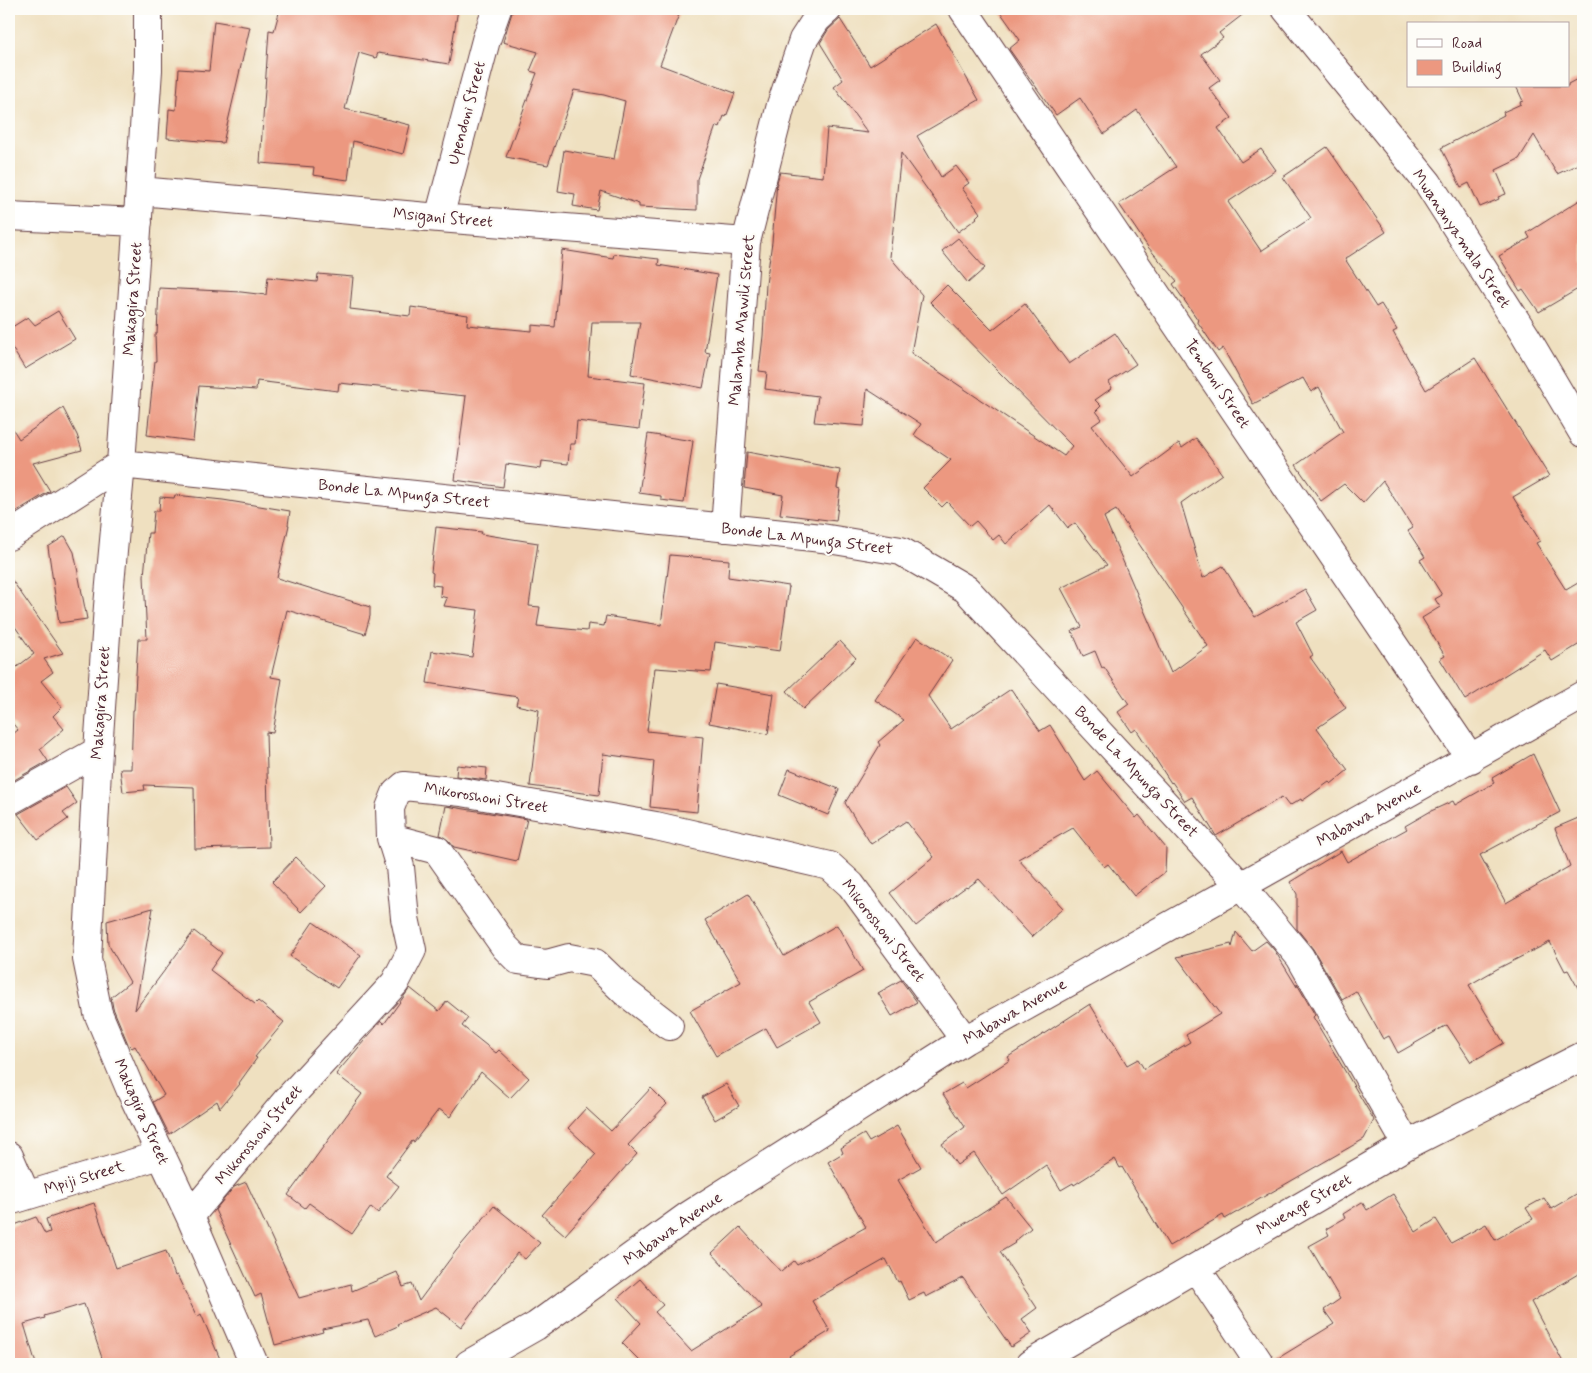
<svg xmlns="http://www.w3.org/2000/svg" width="1592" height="1373" viewBox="0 0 1592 1373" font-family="Mynerve,sans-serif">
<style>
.building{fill:#ec9880;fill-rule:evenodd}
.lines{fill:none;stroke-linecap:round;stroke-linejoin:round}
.minor-casing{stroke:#633c41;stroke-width:30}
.minor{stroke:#fff;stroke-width:28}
.labels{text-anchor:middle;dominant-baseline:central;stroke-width:4.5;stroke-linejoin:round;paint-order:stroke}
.street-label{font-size:16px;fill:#4a1f2b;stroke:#fdfcf7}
</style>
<rect width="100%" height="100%" fill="#fdfcf7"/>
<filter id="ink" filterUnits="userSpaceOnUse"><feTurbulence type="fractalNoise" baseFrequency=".02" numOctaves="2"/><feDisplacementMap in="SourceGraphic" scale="10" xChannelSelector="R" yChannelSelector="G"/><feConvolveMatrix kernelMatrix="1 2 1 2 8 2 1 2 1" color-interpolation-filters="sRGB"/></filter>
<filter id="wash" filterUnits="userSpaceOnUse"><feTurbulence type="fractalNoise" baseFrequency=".0096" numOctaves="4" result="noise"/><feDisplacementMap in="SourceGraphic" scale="20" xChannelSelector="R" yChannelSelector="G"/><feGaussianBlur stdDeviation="1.12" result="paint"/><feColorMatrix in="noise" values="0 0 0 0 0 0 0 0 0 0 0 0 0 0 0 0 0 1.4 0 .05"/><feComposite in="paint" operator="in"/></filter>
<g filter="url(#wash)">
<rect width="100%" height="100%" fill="#efe0c0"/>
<g id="blocks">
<path class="building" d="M280 9H458L449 64 378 53 376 58 359 53 345 109 410 125 403 154 353 141 348 180 313 175 314 167 260 163 269 30 274 31Z
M513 9H681L660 65 735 93 726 117 724 116 720 127 716 126 697 179V210L639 207V204L601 191 597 210 573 206 575 194 558 191 564 150 614 159 625 101 604 95 574 90 548 165 506 157 537 73 530 71 538 52 503 42Z
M998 9H1250L1219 33 1223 38 1201 54 1220 80 1209 88 1232 118 1218 128 1241 162 1261 149 1276 170 1228 202 1261 251 1311 218 1283 177 1327 147 1386 232 1345 259 1376 307 1381 304 1397 330 1393 332 1426 390 1475 358 1549 476 1513 497 1540 541 1536 543 1566 590 1583 580V642L1552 661 1545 650 1465 700 1440 659 1445 656 1422 618 1440 607 1435 599 1442 595 1420 560 1425 557 1408 531 1413 528 1383 481 1363 503 1344 484 1321 501 1296 465 1343 432 1319 387 1311 392 1303 378 1253 404 1223 348 1218 352 1197 321 1198 320 1173 284 1177 281 1148 247 1119 204 1176 167 1137 110 1104 134 1080 98 1056 115 1009 49 1020 40Z
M840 19 870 66 936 24 979 100 917 136 941 177 956 166 969 183 962 188 980 213 976 217 977 218 958 232 901 153 890 257 922 295 911 353 1064 456 1072 446 930 302 947 285 992 330 1025 304 1069 364 1115 333 1136 364 1109 382 1112 388 1095 400 1101 406 1096 411 1102 419 1092 426 1133 477 1179 443 1182 448 1196 438 1222 474 1181 503 1203 578 1223 566 1255 617 1305 589 1317 610 1296 622 1313 655 1310 657 1346 708 1317 728 1348 770 1331 784 1329 782 1302 801 1301 799 1289 806 1282 797 1216 836 1192 797 1185 801 1172 782 1171 783 1136 729 1132 732 1118 712 1129 704 1104 667 1102 668 1095 651 1083 656 1072 631 1082 627 1061 588 1107 565 1075 523 1068 528 1050 505 1006 544 999 535 993 540 976 521 970 526 947 502 942 507 923 488 951 460 914 435 921 424 867 389 864 426 814 422 818 396 765 389 767 372 759 371 763 336 766 284 772 242 777 182 780 172 823 177 827 128 868 133 834 87 843 80 820 43 828 30ZM1116 510 1208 646 1171 673 1104 517Z
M214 21 250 27 223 143 167 138 169 109 176 110 179 69 209 71Z
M1583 76V162L1557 174 1534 135 1519 159 1496 170 1506 194 1498 197 1499 199 1480 207 1469 183 1461 187 1441 148 1504 115 1503 112 1521 104 1520 102 1523 101 1516 86H1568V84Z
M1583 198V286L1539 312 1523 289 1520 291 1499 256 1530 238 1527 233Z
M958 238 985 268 968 283 942 251Z
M562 250 613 258 614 254 659 259 658 265 717 275 705 352 710 353 703 388 631 374 640 322H592L588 376 645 383 639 429 577 421 575 444H570L568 464 542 461 541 469 506 464 503 487 455 480 466 396 339 383 338 391 257 381 256 390 199 386 193 441 147 435 155 361H156L155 334H157L159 288 241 292 266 295 268 277 317 282 318 274 353 277 350 309 410 316 411 307 468 315 467 325 532 331V325L555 327Z
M58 311 75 339 25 369 9 343V329L28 317 35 325Z
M63 408 77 435 82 450 33 463 50 491 9 516V423L19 439Z
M648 434 693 441 684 503 661 500V496L639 493Z
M747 452 824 466V467L840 470 837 488 840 489 836 521 780 514 783 495 744 488Z
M175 495 223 500 290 511 288 525H289L277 578 370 607V616L365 634 287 610 271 677 282 679 273 733 266 732 269 847 195 849 194 787 144 785 145 790 123 792 120 769H131L133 710H134L138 639H147L144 576 148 533H152L154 511H159L160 497 174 498Z
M436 527 482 532 481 534 538 543 529 606 540 607 537 626 587 631 588 624 604 626 606 616 661 625 670 555 729 560 728 577 789 586 780 651 715 642 711 672 655 668 647 731 703 737 697 812 650 807 654 761 603 754 599 795 530 786 539 710 516 705 518 697 427 683 432 651 472 657 478 610 444 606 447 598 440 596 441 586 432 585 433 573 431 572Z
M65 536 74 552 87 619 59 623 48 547Z
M9 576 63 653 44 659 53 672 41 681 62 707 53 716 64 729 40 749 48 761 9 783V737L18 730 9 719V673L34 654 9 618Z
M917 637 952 660 928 696 951 729 1011 689 1040 731 1050 725 1085 781 1097 771 1136 818 1139 815 1166 848 1165 872 1134 896 1108 864 1104 867 1073 828 1018 859 1063 908 1032 937 979 879 967 888 966 887 959 892 916 926 890 893 934 857 906 821 871 844 845 803 880 745 878 742 904 720 875 700Z
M840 641 856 658 803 709 787 691Z
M716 684 774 694 768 734 709 723Z
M1533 754 1560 812 1480 855 1506 903 1570 866 1555 828 1583 816V997L1568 970 1565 971 1550 942 1497 969 1469 985 1504 1043 1471 1062 1447 1025 1398 1053 1389 1036 1383 1039 1356 991 1342 999 1313 949 1297 929V894L1290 882 1341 851 1347 862 1407 829 1405 826 1431 811 1453 801 1455 805 1494 783 1492 778Z
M457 765 487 768 486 780 456 776Z
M789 769 839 789 828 815 779 795Z
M66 787 77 803 63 813 68 819 38 840 18 814Z
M446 806 527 819 517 861 454 847 449 841 440 835Z
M296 857 326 886 301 912 272 882Z
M748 894 784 956 837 925 863 971 809 1002 821 1022 777 1047 766 1028 716 1056 690 1011 741 982 705 920Z
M153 908 135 1010 194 931 222 953 210 970 255 1004 258 1001 284 1022 255 1057 257 1058 239 1083 240 1084 220 1108 217 1101 169 1134 153 1102 164 1095 135 1046 132 1048 128 1044 113 1008 111 997 130 982 108 944 107 921Z
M313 922 361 955 337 988 290 956Z
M1236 932 1252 951 1266 941 1275 951 1297 987V984L1315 1015 1313 1017 1374 1120 1364 1139 1225 1219 1223 1215 1169 1246 1122 1167 1120 1168 1115 1159 1074 1185 1073 1183 1061 1190 1046 1165 1003 1195 974 1153 957 1165 942 1144 965 1127 943 1094 962 1083 966 1088 1010 1060 1008 1057 1090 1004 1127 1065 1138 1059 1144 1069 1190 1042 1186 1035 1220 1014 1177 957 1231 944 1232 947Z
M901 980 917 1002 892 1016 878 993Z
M410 988 439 1011 447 1001 468 1018 462 1026 496 1053 499 1050 529 1078 510 1098 481 1072 450 1117 439 1109 414 1142 412 1141 386 1176 399 1186 378 1213 371 1207 352 1234 309 1203 305 1208 288 1195 362 1094 336 1074 381 1021 384 1024Z
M726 1084 739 1106 715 1120 702 1097Z
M651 1088 667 1104 628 1145 637 1154 565 1235 542 1215 596 1154 568 1128 586 1108 611 1131Z
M897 1126 921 1167 898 1180 936 1242 1006 1197 1031 1228 1014 1242 1015 1243 1000 1252 1037 1308 1022 1319 1032 1333 1011 1347 963 1278 926 1297 924 1293 909 1300 900 1281 898 1282 886 1259 812 1301 830 1331 789 1356 794 1364H643L622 1343 641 1323 618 1298 640 1279 663 1305 655 1312 691 1351 762 1307 712 1253 740 1227 781 1272 794 1261 797 1265 866 1227 828 1162 843 1153 841 1148 864 1134 869 1142Z
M246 1182 299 1298 351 1284 352 1291 397 1272 403 1287 412 1284 419 1301 456 1251 494 1206 540 1243 525 1259 517 1253 461 1327 436 1307 397 1324 398 1326 375 1336 368 1320 322 1329 323 1332 275 1345 261 1294 255 1297 215 1210 234 1187Z
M1583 1190V1271L1531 1302 1564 1364H1275V1360L1334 1324 1324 1310 1340 1299 1309 1246 1329 1235 1326 1229 1345 1218 1343 1214 1362 1202 1367 1210 1393 1194 1416 1232 1436 1219 1451 1243 1486 1224 1495 1240 1533 1219 1526 1208 1544 1198 1551 1209Z
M94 1203 116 1268 166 1251 175 1276 177 1275 197 1317 201 1314 220 1359 207 1364H104L84 1304 44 1316 45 1318 24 1324 36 1364H9V1227L36 1217 45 1234 50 1232 46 1219Z"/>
</g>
</g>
<g filter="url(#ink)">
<use href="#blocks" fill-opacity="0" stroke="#633c41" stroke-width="1"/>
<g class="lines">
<g class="minor-casing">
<path id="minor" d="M148 9V70L121 464 108 606 98 751 87 959 98 1013 131 1091 190 1216 254 1364
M963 9 1471 759
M1286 9 1428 183 1525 335 1583 433
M140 191 439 218 746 242
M9 216 138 222
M439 218 486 40 497 9
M725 528 746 242 781 105 803 40 816 20 828 9
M9 536 121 464 822 538 901 551 966 589 1241 886 1300 957 1407 1145
M9 801 98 751
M391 838 437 850 505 947 518 960 547 964 569 958 595 963 625 992 669 1026
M9 1156 26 1195
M9 1201 160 1155
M190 1216 288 1099 395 983 412 950 405 918 400 867 391 838 390 808 396 793 404 786 462 792 656 826 830 866 851 885 965 1040
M1196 1268 1260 1364
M469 1364 536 1326 688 1216 965 1040 1583 695
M1030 1364 1407 1145 1583 1056"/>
</g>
<use href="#minor" class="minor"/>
</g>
</g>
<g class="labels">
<g class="street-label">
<text transform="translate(467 113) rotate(-75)">Upendoni Street</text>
<text transform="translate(443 218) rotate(5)">Msigani Street</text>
<text transform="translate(1461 239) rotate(56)">Mwananyamala Street</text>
<text transform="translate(133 299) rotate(-86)">Makagira Street</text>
<text transform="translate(742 320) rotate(-85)">Malamba Mawili Street</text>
<text transform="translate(1217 384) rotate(56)">Temboni Street</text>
<text transform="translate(404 494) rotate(6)">Bonde La Mpunga Street</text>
<text transform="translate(807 539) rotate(7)">Bonde La Mpunga Street</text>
<text transform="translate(101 703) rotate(-86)">Makagira Street</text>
<text transform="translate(1136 772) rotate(47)">Bonde La Mpunga Street</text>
<text transform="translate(486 798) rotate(9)">Mikoroshoni Street</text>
<text transform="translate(1369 815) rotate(-29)">Mabawa Avenue</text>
<text transform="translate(883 931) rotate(52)">Mikoroshoni Street</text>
<text transform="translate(1015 1012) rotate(-30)">Mabawa Avenue</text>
<text transform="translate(141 1112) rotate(66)">Makagira Street</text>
<text transform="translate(259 1135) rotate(-50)">Mikoroshoni Street</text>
<text transform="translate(84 1178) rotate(-17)">Mpiji Street</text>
<text transform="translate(1304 1205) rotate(-30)">Mwenge Street</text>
<text transform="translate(673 1229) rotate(-35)">Mabawa Avenue</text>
</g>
</g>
<rect width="1592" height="1373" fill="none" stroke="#fdfcf7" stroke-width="30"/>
<rect x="1407" y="22" width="162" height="65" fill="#fdfcf7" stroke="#b5a4a5"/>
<rect x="1417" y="39" width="25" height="8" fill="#ffffff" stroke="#b5a4a5"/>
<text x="1452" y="48" font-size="15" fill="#4a1f2b">Road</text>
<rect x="1417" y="60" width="25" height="15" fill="#ec9880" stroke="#b5a4a5"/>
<text x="1452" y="72" font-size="15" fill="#4a1f2b">Building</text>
</svg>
